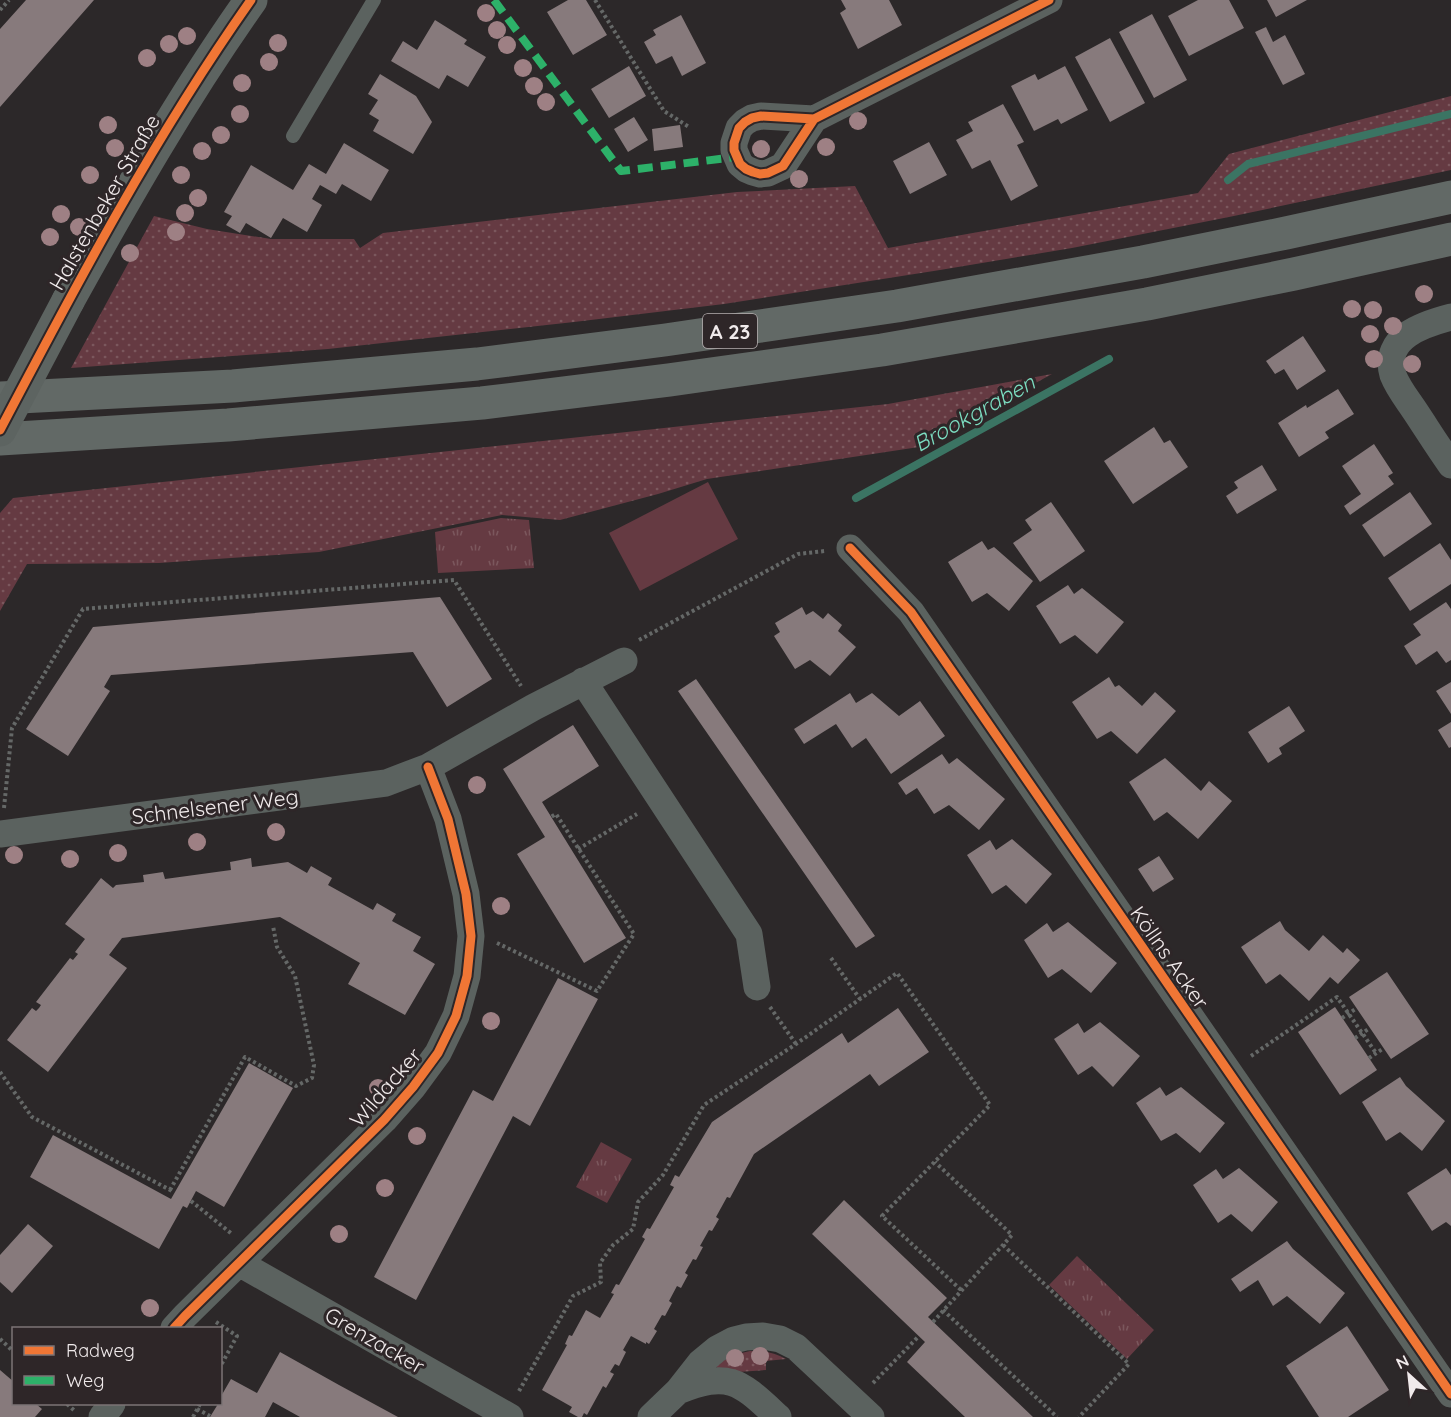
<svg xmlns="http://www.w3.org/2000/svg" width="1451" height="1417" viewBox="0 0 1451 1417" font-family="Quicksand,sans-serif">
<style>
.grass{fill:url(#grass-dots)}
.park{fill:url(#park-tufts)}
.pitch{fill:#653a42}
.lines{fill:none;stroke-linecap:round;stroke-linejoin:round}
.stream{stroke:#3b7463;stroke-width:8}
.building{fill:#877a7c}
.path{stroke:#656867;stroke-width:4;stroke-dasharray:3 3;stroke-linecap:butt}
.lane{stroke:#5b625f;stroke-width:14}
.street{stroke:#5b625f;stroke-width:27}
.secondary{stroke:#5d6461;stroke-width:33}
.highway{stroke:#626966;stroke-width:33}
.secondary-bridge{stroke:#5d6461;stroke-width:33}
.quiet{stroke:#2db169;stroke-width:8;stroke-dasharray:15 8;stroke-linecap:butt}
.cycleway-casing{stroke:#2e2628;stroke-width:13}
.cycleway{stroke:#f07635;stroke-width:9}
.tree{fill:#9e8084}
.labels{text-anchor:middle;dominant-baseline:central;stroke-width:6;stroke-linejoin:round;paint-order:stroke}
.shield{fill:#2e2628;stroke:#b6afb0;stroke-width:1.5}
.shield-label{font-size:20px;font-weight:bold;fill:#f0eaeb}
.street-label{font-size:21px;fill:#f0eaeb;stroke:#2e2628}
.water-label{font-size:22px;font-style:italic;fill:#7cddc1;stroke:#2e2628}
</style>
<defs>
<pattern id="grass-dots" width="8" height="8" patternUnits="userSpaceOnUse" patternTransform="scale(1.5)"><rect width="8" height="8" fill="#653a42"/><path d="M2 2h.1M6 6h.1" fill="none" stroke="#7b575d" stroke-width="1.8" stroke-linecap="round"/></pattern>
<pattern id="park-tufts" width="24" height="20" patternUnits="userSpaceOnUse" patternTransform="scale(1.5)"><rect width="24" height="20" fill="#653a42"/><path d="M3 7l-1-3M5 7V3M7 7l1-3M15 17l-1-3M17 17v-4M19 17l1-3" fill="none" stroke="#7b575d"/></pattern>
</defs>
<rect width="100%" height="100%" fill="#2c2829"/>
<path class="grass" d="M1451 96V170L1229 217 1072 248 940 270 724 304 574 322 328 349 71 368 154 216 207 229 271 239H354L360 248 383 233 737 192 855 186 888 248 1198 193 1229 154Z
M1052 374 919 447 707 479 658 494 560 520 502 515 319 552 159 563 27 564 0 611V513L13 498 888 404Z
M750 1351C763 1351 774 1352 786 1359L766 1361V1370L738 1372 718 1371 715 1364 737 1354Z"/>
<path class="park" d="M501 518 529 520 534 568 438 573 435 532Z
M601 1142 632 1159 607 1203 576 1187Z
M1077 1256 1154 1330 1127 1359 1049 1285Z"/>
<path class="pitch" d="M708 482 738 539 640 591 609 533Z"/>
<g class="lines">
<path class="stream" d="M1228 180 1248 164 1451 114
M856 498 1109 359"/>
</g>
<path class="building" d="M26 0H94L0 107V29Z
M568 0H586L607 35 573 55 547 12Z
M841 0H889L902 25 858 49 840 13 846 9Z
M1198 0H1229L1244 28 1189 56 1168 16Z
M1267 0H1307L1276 17Z
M1152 14 1187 80 1154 98 1119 32Z
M681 15 706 63 682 76 672 56 656 64 644 42 656 35 653 30Z
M435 20 467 40 464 44 486 57 468 87 447 75 439 89 391 61 403 41 417 50Z
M1266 27 1273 42 1285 35 1305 74 1283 85 1255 32Z
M1110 38 1145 103 1110 122 1075 57Z
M629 66 646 96 609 118 591 89Z
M1065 66 1088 110 1061 124 1058 119 1034 131 1011 86 1035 74 1038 80Z
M380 74 416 96 432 122 413 154 373 131 379 120 369 114 378 100 368 94Z
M1003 104 1024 142 1017 145 1038 186 1011 201 990 160 972 169 956 140 973 131 968 122Z
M634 117 648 140 628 152 614 129Z
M680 125 683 147 654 151 652 129Z
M929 142 947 175 910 194 893 161Z
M344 143 389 170 371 201 342 184 336 194 320 185 312 199 322 205 307 232 283 218 271 238 246 223 240 233 226 225 232 216 224 212 251 165 293 190 309 164 326 174Z
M1303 336 1326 371 1297 390 1284 369 1275 374 1266 361Z
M1338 389 1354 414 1325 432 1329 438 1299 457 1278 423 1306 405 1307 408Z
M1154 427 1164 443 1170 440 1188 467 1133 504 1104 461Z
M1374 444 1393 473 1388 476 1394 484 1350 515 1344 506 1361 494 1342 466Z
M1262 465 1277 490 1237 514 1226 496 1238 488 1234 482Z
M1410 492 1432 524 1384 557 1362 525Z
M1051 502 1085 551 1040 582 1013 543 1032 530 1025 520Z
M982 541 988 550 994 547 1033 581 1009 611 987 593 972 602 948 562Z
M1440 543 1451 560V584L1410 611 1388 578Z
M1068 585 1074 594 1082 588 1124 622 1097 654 1075 635 1060 644 1036 606Z
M440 597 492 679 447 707 413 652 111 675 104 687 110 691 68 756 26 729 93 627Z
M1446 602 1451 609V660L1446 663 1437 651 1416 665 1404 646 1421 635 1413 624Z
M802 607 806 615 813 611 823 619 828 613 842 625 838 631 856 647 830 676 810 660 795 669 774 636 780 632 775 623Z
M1109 677 1115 687 1119 685 1142 706 1155 692 1176 711 1137 754 1111 731 1097 739 1072 702Z
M696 679 875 936 856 948 678 691Z
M1451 682V714L1436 691Z
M850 693 856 703 872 693 899 716 920 701 945 736 891 774 866 738 852 748 836 724 804 744 794 729Z
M1289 706 1305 731 1279 748 1282 754 1268 763 1248 732Z
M1451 722V747L1449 748 1438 730Z
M573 725 599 766 542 802 626 938 584 963 517 854 545 837 503 769Z
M942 754 949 764 957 758 1005 799 979 830 949 805 934 814 917 788 906 795 898 783Z
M1165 758 1201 791 1209 781 1232 801 1198 839 1167 812 1154 821 1129 782Z
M1012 839 1052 874 1026 904 1006 885 992 894 967 855 990 840 996 850Z
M1159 856 1174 879 1153 892 1138 869Z
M251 858 252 867 288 862 307 873 311 866 332 878 328 885 373 910 377 903 396 914 392 921 421 937 413 951 435 964 405 1015 348 984 360 963 280 917 122 938 109 955 127 968 48 1072 7 1040 32 1008 36 1011 39 1008 41 1005 36 1002 70 958 73 960 78 954 75 952 85 939 65 924 101 878 113 888 116 885 144 882 143 875 163 872 165 879 231 870 230 862Z
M1280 921 1285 930 1309 951 1323 935 1343 953 1347 948 1360 960 1338 984 1330 977 1309 1001 1280 974 1266 984 1241 947Z
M1068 922 1117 963 1091 993 1062 969 1048 978 1024 940 1047 923 1053 932Z
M1387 972 1429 1034 1391 1059 1349 997Z
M558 978 598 999 530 1126 513 1116 416 1300 374 1277 473 1090 493 1101Z
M1335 1007 1377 1070 1340 1095 1298 1032Z
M898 1008 929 1052 879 1086 870 1074 754 1154 730 1198 727 1197 716 1217 719 1219 712 1231 709 1230 700 1246 703 1247 696 1260 693 1259 685 1273 688 1275 681 1288 677 1286 669 1301 672 1303 665 1316 662 1315 654 1329 657 1331 649 1344 646 1342V1344L631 1336 623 1350 626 1352 619 1366 615 1364 610 1372 614 1374 606 1388 603 1386 587 1415 584 1413 582 1417H578L569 1412 572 1407 542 1390 567 1345 565 1344 569 1335 572 1336 586 1310 600 1318 614 1294 611 1293 616 1284 619 1285 645 1239 642 1237 647 1228 650 1229 674 1187 670 1185 675 1175 679 1177 712 1122 842 1033 848 1043Z
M1100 1022 1140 1056 1113 1087 1092 1066 1078 1075 1054 1039 1078 1023 1084 1033Z
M249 1063 293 1088 224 1207 196 1191 187 1208 183 1206 159 1249 30 1177 53 1135 171 1199Z
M1400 1077 1406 1086 1445 1121 1422 1151 1400 1132 1386 1141 1362 1102Z
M1160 1087 1166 1096 1181 1087 1225 1123 1200 1153 1176 1133 1161 1141 1136 1103Z
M1239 1168 1278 1202 1252 1232 1231 1214 1218 1223 1193 1185 1216 1169 1223 1179Z
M1446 1168 1451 1175V1226L1446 1222 1432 1231 1407 1193Z
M844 1200 947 1298 928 1317 1033 1417H965L907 1362 925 1342 812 1234Z
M28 1224 53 1246 12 1293 0 1282V1255Z
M1287 1241 1293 1249 1345 1293 1320 1324 1287 1296 1273 1306 1258 1280 1240 1292 1231 1279Z
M1347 1326 1389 1390 1348 1417H1319L1286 1366Z
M280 1352 339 1385 398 1417H300L273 1402 265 1417H210L218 1404H220V1398L231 1379 257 1393Z
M0 1370 14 1382V1404H36L42 1409 35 1417H0Z"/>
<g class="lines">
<path class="path" d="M595 0 664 111 689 127
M0 10 9 0
M639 640 798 554 825 551
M4 808 12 728 83 609 454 580 521 686
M578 849 637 814
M497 943 597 991 634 934 556 814 551 817
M831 958 860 999
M770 1007 796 1044
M1342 1018 1357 1008
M1355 1038 1370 1028
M1251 1056 1337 997 1376 1053
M1369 1058 1384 1048
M0 1072 32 1117 174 1192
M170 1190 245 1057 296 1086 312 1078 314 1065 295 976 277 947 273 926
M191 1201 232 1234
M1003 1245 1129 1364 1079 1417
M943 1310 1057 1417
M216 1322 237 1336 220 1367
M933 1322 1012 1235 935 1162
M0 1339 14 1352
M873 1383 919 1336
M519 1391 573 1296 601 1282 600 1263 613 1245 633 1229 638 1202 663 1175 704 1105 796 1044 897 973 990 1105 882 1216 961 1290
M67 1404 76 1412
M197 1409 210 1416
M193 1417 200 1404"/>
<path class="lane" d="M293 136 374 0"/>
<path class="street" d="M814 119 783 166 768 173 760 174 753 172 746 169 740 164 734 150V143L739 128 745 122 752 118 761 116 814 119 1049 0
M1451 317C1424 324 1382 337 1393 375 1398 388 1407 399 1415 411 1427 429 1438 447 1451 465
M850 548 911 612 1451 1394
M583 681 749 934 757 987
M0 834 386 783 428 767 534 707 624 661
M239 1263 510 1417
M174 1328 185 1316 384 1120 413 1087 438 1053 456 1016 467 976 471 936 466 894 448 819 428 767
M678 1391C730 1370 740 1382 778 1417
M102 1417 112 1404
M651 1417 678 1391 700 1363 717 1349 734 1340 746 1337 763 1336 780 1339 796 1347 871 1417"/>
<path class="secondary" d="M68 301C125 198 183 96 251 0"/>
<path class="highway" d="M0 398 233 386 477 364 665 340 897 306 1143 262 1286 233 1451 197
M0 439 228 425 482 403 669 380 882 350 1147 304 1294 274 1451 239"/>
<path class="secondary-bridge" d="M0 430 68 301"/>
<path class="quiet" d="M494 0 621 171 736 157"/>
<g class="cycleway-casing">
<path id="cycleway" d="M814 119 783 166 768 173 760 174 753 172 746 169 740 164 734 150V143L739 128 745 122 752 118 761 116 814 119 1049 0
M0 430C77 283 155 136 251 0
M850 548 911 612 1451 1394
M174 1328 185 1316 384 1120 413 1087 438 1053 456 1016 467 976 471 936 466 894 448 819 428 767"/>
</g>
<use href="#cycleway" class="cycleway"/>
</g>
<g class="tree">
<circle cx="486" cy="13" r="9"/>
<circle cx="497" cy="30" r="9"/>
<circle cx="187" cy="36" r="9"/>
<circle cx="278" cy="43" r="9"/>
<circle cx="169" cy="44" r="9"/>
<circle cx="507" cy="45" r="9"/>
<circle cx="147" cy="58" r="9"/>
<circle cx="269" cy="62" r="9"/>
<circle cx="523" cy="68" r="9"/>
<circle cx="242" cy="83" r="9"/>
<circle cx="534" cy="86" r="9"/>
<circle cx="546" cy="102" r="9"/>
<circle cx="240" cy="114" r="9"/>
<circle cx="858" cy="121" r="9"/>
<circle cx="108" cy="125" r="9"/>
<circle cx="221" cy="135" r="9"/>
<circle cx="826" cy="147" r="9"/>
<circle cx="115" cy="148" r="9"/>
<circle cx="761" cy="149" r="9"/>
<circle cx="202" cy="151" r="9"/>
<circle cx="90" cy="175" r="9"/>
<circle cx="181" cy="175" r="9"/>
<circle cx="799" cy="179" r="9"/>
<circle cx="198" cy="198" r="9"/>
<circle cx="185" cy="213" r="9"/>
<circle cx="61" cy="214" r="9"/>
<circle cx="79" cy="227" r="9"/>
<circle cx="176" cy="232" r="9"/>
<circle cx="50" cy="237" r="9"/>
<circle cx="130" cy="253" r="9"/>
<circle cx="1424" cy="294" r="9"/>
<circle cx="1352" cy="309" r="9"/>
<circle cx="1373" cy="310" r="9"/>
<circle cx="1393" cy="326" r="9"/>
<circle cx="1370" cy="334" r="9"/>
<circle cx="1374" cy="359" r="9"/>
<circle cx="1412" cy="364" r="9"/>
<circle cx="477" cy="785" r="9"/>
<circle cx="276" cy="832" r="9"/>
<circle cx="197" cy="842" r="9"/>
<circle cx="118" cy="853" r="9"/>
<circle cx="14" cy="855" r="9"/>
<circle cx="70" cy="859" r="9"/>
<circle cx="501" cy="906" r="9"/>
<circle cx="491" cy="1021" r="9"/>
<circle cx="378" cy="1088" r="9"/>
<circle cx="417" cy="1136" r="9"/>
<circle cx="385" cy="1188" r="9"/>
<circle cx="339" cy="1234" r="9"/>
<circle cx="150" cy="1308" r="9"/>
<circle cx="760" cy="1356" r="9"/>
<circle cx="735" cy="1358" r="9"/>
</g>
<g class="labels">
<rect class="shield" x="703" y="314" width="54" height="34" rx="4.5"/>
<g class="shield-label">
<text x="730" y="331">A 23</text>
</g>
<g class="street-label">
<text transform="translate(104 202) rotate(-60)">Halstenbeker Straße</text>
<text transform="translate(215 806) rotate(-7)">Schnelsener Weg</text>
<text transform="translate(1170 957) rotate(55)">Köllns Acker</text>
<text transform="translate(385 1087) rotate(-49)">Wildacker</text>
<text transform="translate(375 1340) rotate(30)">Grenzacker</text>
</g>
<g class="water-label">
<text transform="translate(974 413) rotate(-29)">Brookgraben</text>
</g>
</g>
<rect x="12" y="1327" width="210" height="78" fill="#2e2628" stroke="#7c7476" stroke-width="1.5"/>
<rect x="24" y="1346" width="30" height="9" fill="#f07635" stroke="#7c7476" stroke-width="1.5"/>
<text x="66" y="1357" font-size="18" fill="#f0eaeb">Radweg</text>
<rect x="24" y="1376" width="30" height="9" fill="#2db169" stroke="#7c7476" stroke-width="1.5"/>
<text x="66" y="1387" font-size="18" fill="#f0eaeb">Weg</text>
<g transform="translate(1409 1375) rotate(333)" stroke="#2e2628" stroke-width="4.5" paint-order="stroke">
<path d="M0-4.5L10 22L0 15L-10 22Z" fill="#f0eaeb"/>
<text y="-9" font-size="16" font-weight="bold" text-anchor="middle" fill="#f0eaeb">N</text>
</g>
</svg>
